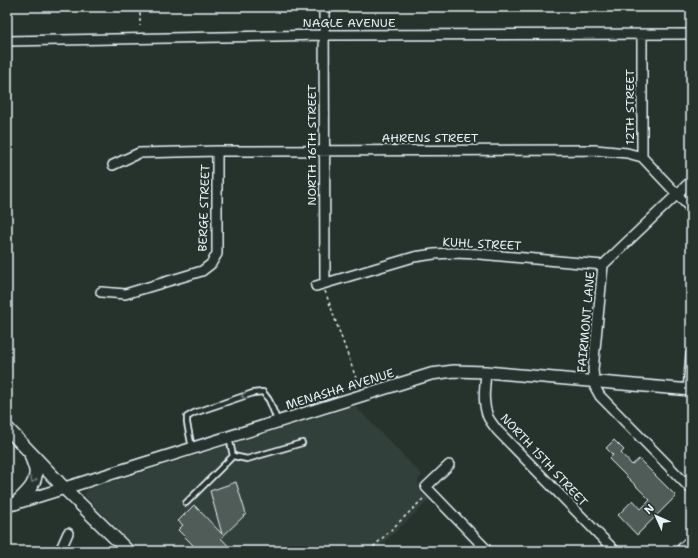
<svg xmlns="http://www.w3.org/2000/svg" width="698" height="558" viewBox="0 0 698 558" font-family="'Shantell Sans',sans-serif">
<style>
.built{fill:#333f3a}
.building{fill:#505c59;stroke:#e8f1f8}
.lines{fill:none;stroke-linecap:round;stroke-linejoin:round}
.service-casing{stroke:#e8f1f8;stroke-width:8}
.minor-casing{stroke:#e8f1f8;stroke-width:12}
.tertiary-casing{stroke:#e8f1f8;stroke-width:14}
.secondary-casing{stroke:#e8f1f8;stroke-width:15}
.primary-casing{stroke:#e8f1f8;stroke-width:17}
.path{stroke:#e8f1f8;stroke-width:1.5;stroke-dasharray:3 3;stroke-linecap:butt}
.service{stroke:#26332d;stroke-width:4.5}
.minor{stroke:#26332d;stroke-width:9}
.tertiary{stroke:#26332d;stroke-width:11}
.secondary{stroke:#26332d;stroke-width:12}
.primary{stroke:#26332d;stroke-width:14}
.oneway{stroke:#6a7674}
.labels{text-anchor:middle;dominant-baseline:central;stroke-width:4;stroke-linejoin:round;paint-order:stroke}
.street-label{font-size:12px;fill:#e8f1f8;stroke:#26332d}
</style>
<rect width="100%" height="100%" fill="#26332d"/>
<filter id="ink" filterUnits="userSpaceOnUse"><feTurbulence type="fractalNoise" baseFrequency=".025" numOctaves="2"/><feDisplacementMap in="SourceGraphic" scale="8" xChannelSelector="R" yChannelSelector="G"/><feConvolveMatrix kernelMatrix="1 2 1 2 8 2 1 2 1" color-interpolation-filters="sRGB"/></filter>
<g filter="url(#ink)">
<path class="built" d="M355 406 422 475 418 479 419 489 421 493 430 499 375 551H139L85 496V492L89 489Z"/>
<path class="building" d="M614 440 624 450 621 453 632 465 639 459 676 496 637 535 618 515 633 500 641 509 650 500 609 459 613 455 606 448Z
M236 482 246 514 221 538 233 551H199L178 530 183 525 178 521 194 505 222 534 210 491Z"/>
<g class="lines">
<g class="service-casing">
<path id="service" d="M229 437 233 456 247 459 302 443
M192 448 187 423V417L194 413 253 393 263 392 269 400 278 422
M186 503 233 456"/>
</g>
<g class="minor-casing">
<path id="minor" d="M324 7 325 283
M642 35V157L691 209
M7 41 324 35 691 34
M113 165 139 153 217 151 595 150 627 153 642 157
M691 181 603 265 593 370 595 387 600 396 691 489
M316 286 414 257 434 254 453 253 479 254 603 265
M101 292 125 294 202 271 211 264 217 254V151
M486 372C485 387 482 402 488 417 490 421 494 426 497 430L615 551
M688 390 691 354
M449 465 426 487 488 551
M60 551 68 533"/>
</g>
<g class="tertiary-casing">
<path id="tertiary" d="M7 506 431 374 454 371 486 372 691 390"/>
</g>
<g class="secondary-casing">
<path id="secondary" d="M7 428 64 488 128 551
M16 503C25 494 39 483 35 468 34 464 32 460 31 456"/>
</g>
<g class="primary-casing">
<path id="primary" d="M683 551 691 543"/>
</g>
<path class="path" d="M140 7V26
M325 291 357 381
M354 382 356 388
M369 551 425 497"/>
<use href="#service" class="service"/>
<use href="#minor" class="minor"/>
<use href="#tertiary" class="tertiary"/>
<use href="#secondary" class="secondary"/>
<use href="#primary" class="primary"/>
</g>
<defs><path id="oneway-chevron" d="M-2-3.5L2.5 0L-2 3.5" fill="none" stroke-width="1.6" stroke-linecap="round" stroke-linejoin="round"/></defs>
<g class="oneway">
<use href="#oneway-chevron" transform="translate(244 396) rotate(162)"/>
<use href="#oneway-chevron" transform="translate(33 480) rotate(110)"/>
</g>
</g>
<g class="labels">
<g class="street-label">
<text x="349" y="23">NAGLE AVENUE</text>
<text transform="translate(630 107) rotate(-90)">12TH STREET</text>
<text x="430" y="138">AHRENS STREET</text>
<text transform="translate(312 145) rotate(-90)">NORTH 16TH STREET</text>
<text transform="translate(204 208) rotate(-88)">BERGE STREET</text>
<text transform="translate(482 244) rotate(3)">KUHL STREET</text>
<text transform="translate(586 322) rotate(-85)">FAIRMONT LANE</text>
<text transform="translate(340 389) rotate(-17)">MENASHA AVENUE</text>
<text transform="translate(544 460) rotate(47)">NORTH 15TH STREET</text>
</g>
</g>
<rect width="698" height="558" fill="none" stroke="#26332d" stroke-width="24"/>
<rect x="12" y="12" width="674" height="534" fill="none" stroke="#e8f1f8" stroke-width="1.5" filter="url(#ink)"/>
<g transform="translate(656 516) rotate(315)" stroke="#26332d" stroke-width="3" paint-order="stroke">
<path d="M0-3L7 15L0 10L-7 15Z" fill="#e8f1f8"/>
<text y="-6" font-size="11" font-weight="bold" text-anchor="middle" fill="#e8f1f8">N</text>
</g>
</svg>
